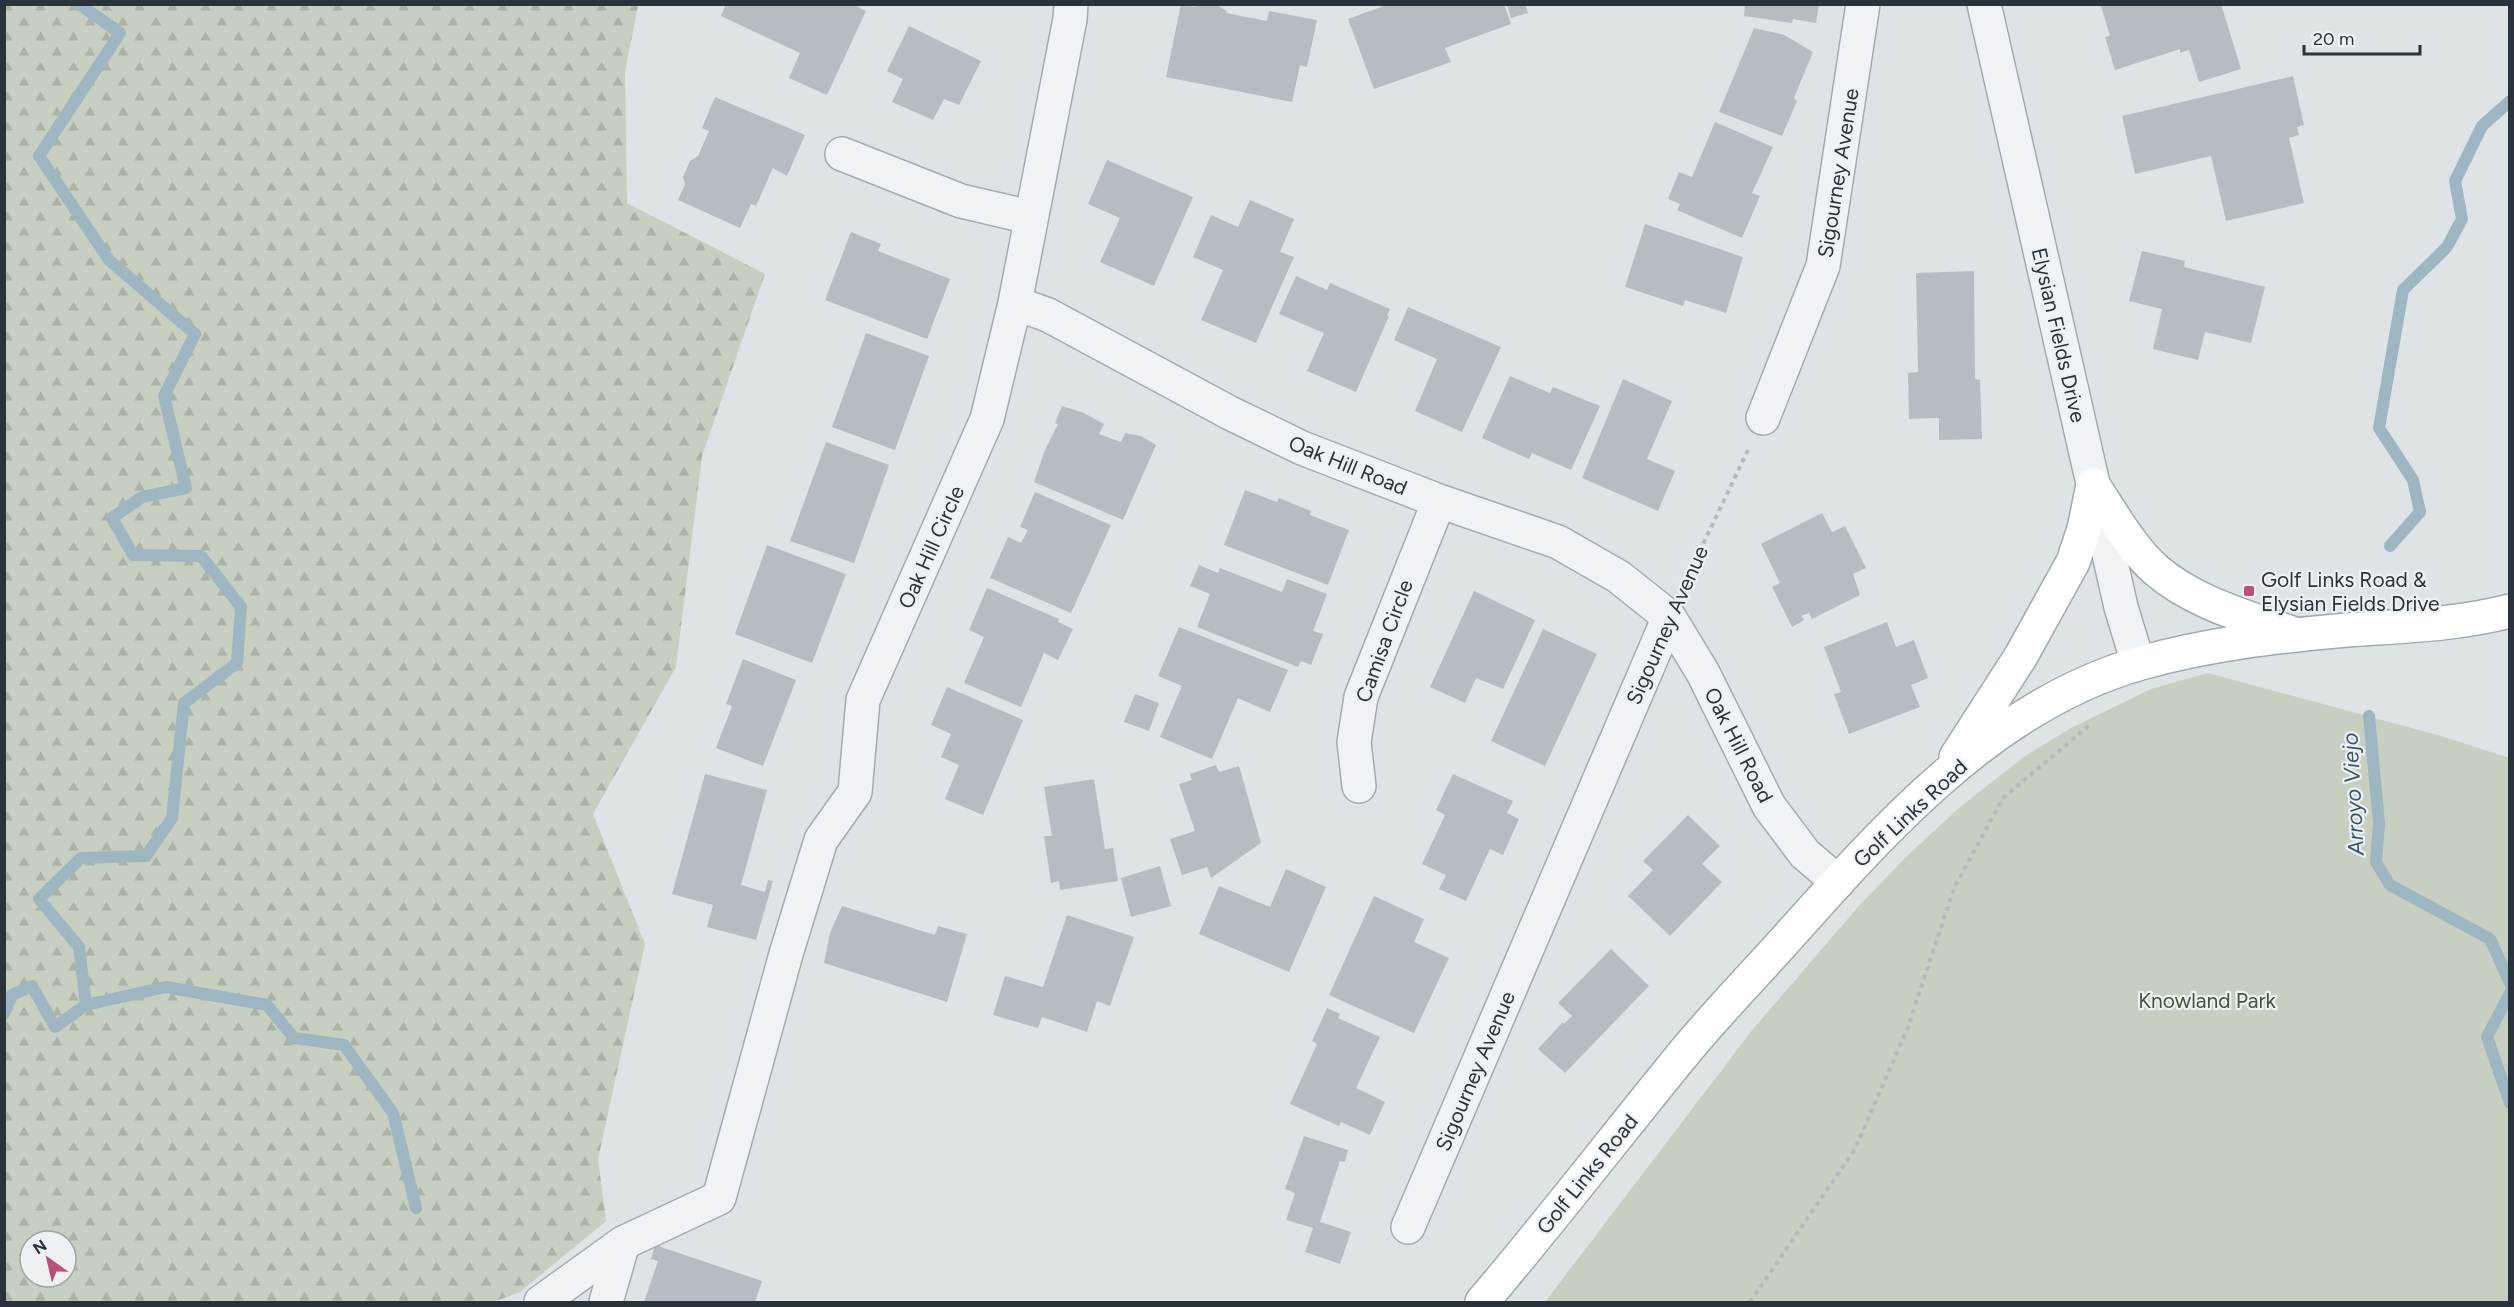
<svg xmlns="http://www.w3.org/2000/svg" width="2514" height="1307" viewBox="0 0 2514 1307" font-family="Figtree,sans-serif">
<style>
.forest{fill:url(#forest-firs);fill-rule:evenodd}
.park{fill:#c7cfc0}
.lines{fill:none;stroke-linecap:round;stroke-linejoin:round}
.stream{stroke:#9db6c2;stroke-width:12}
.building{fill:#b6bdc2}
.minor-casing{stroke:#a4abaf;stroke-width:36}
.major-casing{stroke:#9fa9b0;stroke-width:36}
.path{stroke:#b4b9bd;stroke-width:4;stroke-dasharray:4.5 4.5;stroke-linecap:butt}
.minor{stroke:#f0f3f5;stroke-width:33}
.major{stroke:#fff;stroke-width:33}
.poi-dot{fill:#bd5076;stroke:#edf1f4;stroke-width:2}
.labels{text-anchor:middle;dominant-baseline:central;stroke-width:4.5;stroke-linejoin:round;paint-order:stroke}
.street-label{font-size:21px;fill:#29333b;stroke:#edf1f4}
.poi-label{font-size:21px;fill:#29333b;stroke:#edf1f4;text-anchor:start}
.park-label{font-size:21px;fill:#435538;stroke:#edf1f4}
.water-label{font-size:22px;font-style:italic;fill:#38586a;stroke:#edf1f4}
</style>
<defs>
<pattern id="forest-firs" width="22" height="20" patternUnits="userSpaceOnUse" patternTransform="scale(1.5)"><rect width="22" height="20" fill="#c7cfc0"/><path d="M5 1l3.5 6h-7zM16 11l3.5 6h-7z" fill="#abb2a6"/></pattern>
</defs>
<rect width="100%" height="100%" fill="#dee3e6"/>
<path class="forest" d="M5 4 638 5 625 72 627 203 765 274 702 456 676 667 593 814 645 944 598 1159 606 1221 520 1292 493 1302H5ZM30 1241H66V1277H30Z"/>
<path class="park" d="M2208 673 2441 736 2509 758V1302H1545L1753 1029 1858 907 1906 857 1959 808 2025 756 2071 728 2151 689Z"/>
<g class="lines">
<path class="stream" d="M2390 546 2420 512 2413 480 2379 428 2403 290 2447 247 2462 219 2455 181 2482 126 2510 101
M2369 716 2379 823 2376 862 2390 885 2490 939 2510 983
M2510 993 2487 1037 2510 1103
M86 1005 166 987 267 1005 294 1038 344 1045 393 1113 416 1208
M4 1014 12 995 32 986 55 1027 86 1005 79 947 39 899 81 858 146 856 172 818 184 703 237 663 241 607 201 556 133 555 112 518 142 497 186 488 164 396 195 334 109 260 39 156 120 33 79 4"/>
</g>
<path class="building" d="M726 4H852L866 11 827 95 789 78 800 53 721 16Z
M1181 4 1195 7V4H1215L1227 11 1226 13 1267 21 1269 11 1317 20 1307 67 1300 65 1292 102 1166 77Z
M1389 4H1504L1511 24 1445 48 1451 62 1374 89 1348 19Z
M1507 4H1525L1528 13 1511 18Z
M1745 4H1819L1816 23 1793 19 1792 23 1744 16Z
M2105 4H2221L2241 69 2199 82 2189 50 2180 53V49L2115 70 2105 37 2110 36 2101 6Z
M909 26 981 61 959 105 944 99 933 120 892 102 903 79 887 71Z
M1754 28 1784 35 1813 52 1794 98 1797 101 1782 136 1719 112Z
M2293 76 2304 125 2297 127 2299 135 2289 138 2304 203 2226 221 2211 156 2135 174 2122 116Z
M715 97 805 135 787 176 773 168 756 206 751 204 740 228 678 200 685 184 683 177 690 161 698 156 709 131 702 128Z
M1715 122 1773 147 1752 193 1760 196 1742 238 1677 210 1680 204 1668 199 1679 172 1692 177Z
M1107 160 1193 197 1154 286 1100 262 1120 218 1088 204Z
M1250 200 1294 219 1280 252 1294 257 1256 343 1201 320 1223 270 1193 257 1211 215 1238 227Z
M1645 224 1743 257 1726 313 1685 300 1683 306 1625 287Z
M851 232 881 244 878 251 950 279 927 339 825 300Z
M2142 251 2185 261 2184 267 2265 287 2251 343 2205 332 2198 360 2153 349 2162 309 2129 301Z
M1974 271 1975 379 1980 380 1982 439 1939 440V418L1909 419 1908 373 1918 372 1916 273Z
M1296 276 1327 290 1330 283 1390 309 1387 316H1389L1356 392 1307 371 1324 333 1279 314Z
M1408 307 1501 347 1462 432 1415 411 1437 359 1394 340Z
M866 333 929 356 895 450 832 427Z
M1510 376 1550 393 1553 387 1600 406 1571 470 1532 453 1529 459 1482 438Z
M1623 379 1672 401 1647 459 1675 471 1658 511 1582 478Z
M1062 406 1084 413 1104 424 1099 434 1121 442 1125 433 1141 436 1156 445 1123 520 1034 482 1045 450 1058 424 1055 423Z
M826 442 889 465 854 563 790 541Z
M1245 490 1277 502 1279 498 1311 511 1310 515 1349 530 1328 585 1224 545Z
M1035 492 1111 525 1071 613 990 578 1008 537 1021 543 1028 530 1020 527Z
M1822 513 1832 532 1845 526 1866 568 1853 574 1860 595 1812 619 1809 613 1801 616 1804 620 1792 627 1772 587 1780 583 1761 544Z
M767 545 846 574 812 663 735 634Z
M1199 565 1218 573 1220 568 1282 592 1287 579 1327 594 1313 631 1323 634 1311 665 1301 661 1298 667 1197 627 1210 594 1190 586Z
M987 588 1059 619 1058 622 1073 629 1058 660 1044 653 1021 707 964 683 984 637 969 630Z
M1474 591 1535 620 1503 689 1476 678 1465 703 1430 687Z
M1887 622 1896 647 1914 640 1928 678 1911 685 1920 707 1849 734 1834 694 1841 692 1824 647Z
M1179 627 1288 670 1270 712 1238 698 1212 759 1160 737 1182 686 1158 676Z
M1543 629 1597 654 1545 766 1491 741Z
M743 659 796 680 763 766 716 748 732 706 726 704Z
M947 687 1023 720 983 815 945 799 959 765 941 757 951 734 931 725Z
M1135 694 1159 703 1149 731 1124 722Z
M1216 765 1219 772 1239 766 1261 843 1211 878 1207 867 1182 875 1170 839 1195 831 1179 784 1192 780 1190 774Z
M705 774 767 790 741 885 765 892 768 880 773 881 756 940 707 927 713 905 672 894Z
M1453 774 1513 801 1507 813 1519 819 1503 855 1490 849 1466 901 1439 889 1446 875 1422 864 1445 815 1436 810Z
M1094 779 1105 849 1113 848 1118 881 1060 890 1059 881 1051 883 1044 836H1052L1044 787Z
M1688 815 1720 846 1702 864 1722 882 1670 936 1628 896 1653 870 1643 861Z
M1160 866 1171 906 1131 917 1121 878Z
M1286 869 1326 887 1289 972 1199 934 1219 886 1270 907Z
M1374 896 1424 919 1414 942 1449 958 1414 1033 1329 995Z
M842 906 935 935 938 926 967 934 947 1002 824 963 830 933Z
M1067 915 1134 937 1110 1006 1097 1001 1087 1032 1042 1017 1038 1028 993 1015 1005 976 1043 987Z
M1611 949 1649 986 1565 1073 1538 1049 1563 1022 1564 1024 1572 1016 1558 1003Z
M1327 1008 1340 1014 1338 1018 1380 1037 1356 1088 1385 1102 1370 1135 1341 1122 1339 1126 1290 1104 1317 1044 1312 1041Z
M1304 1136 1348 1150 1345 1162 1340 1161 1320 1222 1351 1232 1340 1264 1305 1252 1313 1228 1286 1220 1295 1193 1285 1189Z
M655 1245 762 1281 755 1302H644L658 1261 651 1259Z"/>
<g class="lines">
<g class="minor-casing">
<path id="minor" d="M1071 4 1070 19 1015 303 1048 315 1230 413 1302 448 1439 501 1558 542 1619 577 1669 617 1703 673 1769 806 1805 854 1838 882
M1984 4 2121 607 2138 663
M842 154 961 201 1030 217
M1763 418 1823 266 1863 4
M1359 786 1354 742 1361 697 1439 501
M1408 1227 1669 617
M541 1302 623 1243
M606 1302 623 1243 719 1198 786 954 821 840 855 792 863 700 987 419 1015 303"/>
</g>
<g class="major-casing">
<path id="major" d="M2093 485C2112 513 2130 547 2156 570 2193 602 2244 616 2289 632
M1956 757 2021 656 2073 562 2084 529 2093 485
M1482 1302C1551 1221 1616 1136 1684 1053 1717 1013 1754 975 1789 936 1886 827 1995 704 2141 663 2208 644 2278 636 2347 630 2402 626 2456 625 2510 611"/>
</g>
<path class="path" d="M1684 584 1748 450
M1750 1302 1855 1149 1908 1027 1954 888 2003 798 2091 724"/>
<use href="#minor" class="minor"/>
<use href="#major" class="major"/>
</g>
<rect class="poi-dot" x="2243" y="585" width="12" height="12" rx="3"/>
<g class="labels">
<g class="street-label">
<text transform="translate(1838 173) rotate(-81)">Sigourney Avenue</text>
<text transform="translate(2059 335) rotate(77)">Elysian Fields Drive</text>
<text transform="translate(1348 465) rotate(22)">Oak Hill Road</text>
<text transform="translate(931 547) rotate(-66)">Oak Hill Circle</text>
<text transform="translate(1667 625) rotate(-66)">Sigourney Avenue</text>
<text transform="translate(1384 641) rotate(-70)">Camisa Circle</text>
<text transform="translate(1739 745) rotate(63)">Oak Hill Road</text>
<text transform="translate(1910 813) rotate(-43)">Golf Links Road</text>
<text transform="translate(1475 1071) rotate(-67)">Sigourney Avenue</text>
<text transform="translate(1587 1174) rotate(-51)">Golf Links Road</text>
</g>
<g class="poi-label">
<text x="2261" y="579">Golf Links Road &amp;<tspan x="2261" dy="24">Elysian Fields Drive</tspan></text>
</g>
<g class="park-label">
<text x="2207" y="1000">Knowland Park</text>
</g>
<g class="water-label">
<text transform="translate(2353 794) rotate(-93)">Arroyo Viejo</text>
</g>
</g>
<rect width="2514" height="1307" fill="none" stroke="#29333b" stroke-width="12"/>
<g transform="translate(48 1259) rotate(326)"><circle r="28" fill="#edf1f4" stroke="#9fa5aa" stroke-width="1.5"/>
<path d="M0-4.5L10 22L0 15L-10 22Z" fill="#bd5076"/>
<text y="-9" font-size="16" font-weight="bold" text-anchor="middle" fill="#29333b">N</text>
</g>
<path d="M2304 45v9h116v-9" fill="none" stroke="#29333b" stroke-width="3"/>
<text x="2313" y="45" font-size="18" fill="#29333b" stroke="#edf1f4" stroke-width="4.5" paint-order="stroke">20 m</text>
</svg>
